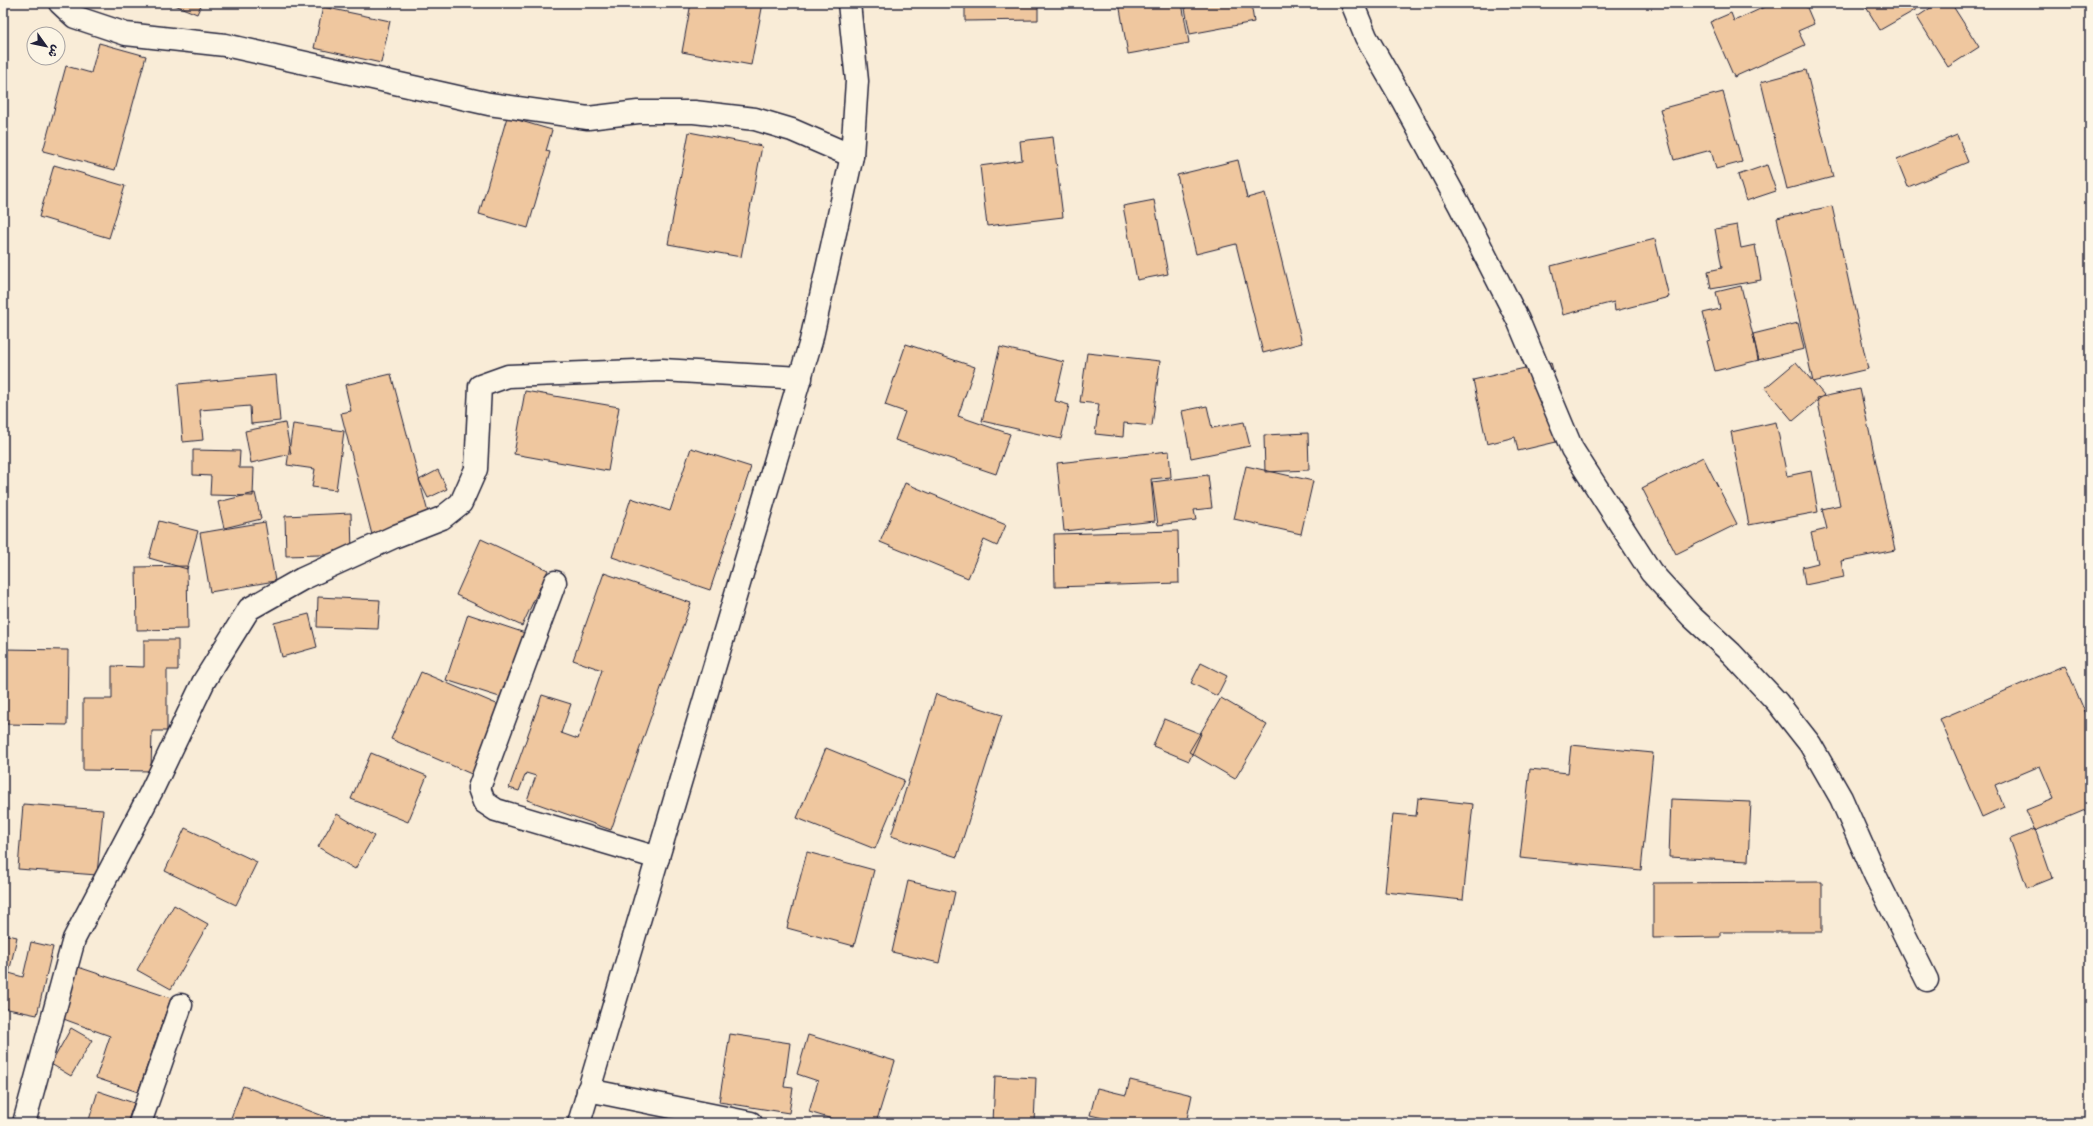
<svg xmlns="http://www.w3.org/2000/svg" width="2093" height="1126" viewBox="0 0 2093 1126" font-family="Caveat,'Playpen Sans Arabic',sans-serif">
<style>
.building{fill:#efc79f;stroke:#22223b}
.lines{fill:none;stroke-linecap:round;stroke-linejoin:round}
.minor-casing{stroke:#22223b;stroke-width:25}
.secondary-casing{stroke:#22223b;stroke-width:25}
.minor{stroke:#fcf5e5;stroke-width:22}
.secondary{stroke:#fcf5e5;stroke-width:22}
</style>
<rect width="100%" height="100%" fill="#f9ecd7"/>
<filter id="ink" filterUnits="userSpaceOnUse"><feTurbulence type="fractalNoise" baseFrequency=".025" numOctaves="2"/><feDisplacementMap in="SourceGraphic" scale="8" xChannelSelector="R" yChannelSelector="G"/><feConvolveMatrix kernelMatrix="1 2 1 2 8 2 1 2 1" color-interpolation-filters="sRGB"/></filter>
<g filter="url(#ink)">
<path class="building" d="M170 3H202L197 14Z
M691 3H763L751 65 682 52Z
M965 3H1038V20L965 21Z
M1119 3H1182L1189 43 1128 54Z
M1184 3H1251L1254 22 1190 34Z
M1773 3H1805L1814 24 1798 31 1805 45 1734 77 1710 22 1731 13 1734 21Z
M1872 3H1913L1917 9 1880 30 1866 7Z
M1938 3H1951L1979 47 1948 67 1917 17Z
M323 7 390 21 381 63 314 48Z
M99 43 146 56 115 170 43 151 66 66 91 73Z
M1806 70 1833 177 1787 189 1761 82Z
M1723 92 1742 162 1716 169 1711 150 1674 160 1660 109Z
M507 117 552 130 546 151 550 152 528 228 479 214Z
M689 132 762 146 741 257 668 244Z
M1957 135 1968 162 1908 187 1897 160Z
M1053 137 1063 217 987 226 980 166 1022 160 1020 141Z
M1238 160 1247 198 1265 193 1302 343 1263 353 1236 244 1196 254 1177 175Z
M54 165 125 186 109 238 39 217Z
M1767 165 1776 191 1746 201 1738 175Z
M1154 200 1168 274 1137 280 1123 206Z
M1832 206 1868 369 1813 382 1777 218Z
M1737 225 1741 248 1755 245 1761 280 1711 289 1708 271 1722 268 1715 229Z
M1655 239 1669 297 1615 311 1614 302 1563 315 1551 266Z
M1741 286 1759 360 1715 371 1707 341 1710 340 1703 313 1720 309 1716 292Z
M1798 323 1804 349 1758 360 1753 334Z
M906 344 975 367 958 416 1010 434 996 474 895 440 905 412 885 405Z
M1000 347 1064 362 1055 401 1069 405 1061 439 982 421Z
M1087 353 1160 361 1152 426 1124 423 1123 437 1095 434 1099 404 1080 402Z
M1551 362 1569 439 1518 451 1515 437 1487 444 1473 380Z
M1796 362 1824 395 1793 421 1765 388Z
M391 374 430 520 372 535 341 413 351 411 345 385Z
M276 375 280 421 251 424 250 406 200 410 203 440 183 442 178 384Z
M1860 389 1895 550 1841 561 1844 577 1805 585 1802 567 1818 563 1811 533 1827 529 1822 509 1840 505 1817 398Z
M525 391 619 407 608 471 514 454Z
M1207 406 1212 428 1244 422 1250 446 1191 458 1182 411Z
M1776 422 1787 476 1811 471 1818 512 1749 525 1731 432Z
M285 423 291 454 251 463 245 431Z
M293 424 344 431 336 490 312 487 315 469 287 465Z
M1308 433 1309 470 1265 472 1264 435Z
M691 448 751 467 710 590 612 557 631 498 670 511Z
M193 450 240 451 239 468H254L253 496 210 495 211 476 193 475Z
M1169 451 1171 477 1151 479 1155 521 1064 531 1057 463Z
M1703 457 1737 524 1676 554 1642 488Z
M1246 466 1313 481 1301 534 1234 519Z
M438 470 447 489 428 498 419 480Z
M1208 475 1212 508 1194 510 1196 520 1158 525 1152 482Z
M905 483 1006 525 997 546 984 540 968 578 880 542Z
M255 493 261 519 224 528 218 502Z
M351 513 352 554 286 556 285 516Z
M159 521 198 531 187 569 149 558Z
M265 522 275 581 210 592 200 533Z
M1178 531 1179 583 1055 587 1054 534Z
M481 539 548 570 522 626 456 595Z
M187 566 188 629 137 630 136 567Z
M604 573 691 603 611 830 527 800 536 776 526 773 519 791 509 788 542 695 571 704 561 733 578 739 602 670 573 660Z
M318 597 380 600 378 629 317 627Z
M309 614 317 647 282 657 274 623Z
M468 614 531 635 509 700 446 680Z
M144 640H178V670H167V731H152L151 771 83 770V699H112V666L144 667Z
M3 649 68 650 67 725 3 724Z
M1201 663 1227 676 1217 696 1191 683Z
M2065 665 2090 724V808L2035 831 2026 810 2054 799 2040 766 1995 785 2004 807 1982 817 1940 719Z
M421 672 506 708 476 776 391 739Z
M936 694 1002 715 957 857 891 836Z
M1221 698 1267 725 1235 779 1189 752Z
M1164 719 1201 734 1189 761 1153 746Z
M1571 745 1653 753 1641 870 1520 858 1530 769 1568 773Z
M826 748 904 780 875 849 797 818Z
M371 753 427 776 408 822 351 799Z
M1418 798 1473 804 1463 900 1385 892 1393 814 1416 816Z
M1671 799 1751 802 1748 861 1669 857Z
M23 804 103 810 97 875 18 869Z
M337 814 374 836 355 869 318 847Z
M185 828 257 862 236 905 165 871Z
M2035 829 2052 878 2027 888 2010 839Z
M807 852 874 870 854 946 787 928Z
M908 881 955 892 939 963 892 952Z
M1822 882V932H1720V937L1653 938V883Z
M174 905 208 924 171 989 137 970Z
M3 934 17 937 9 973 23 977 31 942 53 947 37 1015 3 1008Z
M75 966 171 998 138 1092 96 1078 110 1036 58 1017Z
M71 1028 92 1040 71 1076 51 1064Z
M730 1034 790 1043 784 1087 793 1088 789 1113 719 1102Z
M808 1035 895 1061 876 1123H845L809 1112 818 1081 797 1074Z
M995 1076 1036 1078 1034 1123H993Z
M1130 1080 1192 1095 1186 1123H1125L1090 1115 1097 1088 1126 1095Z
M243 1086 342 1123H229Z
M98 1091 134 1103 127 1123H88Z"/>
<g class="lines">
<g class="minor-casing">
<path id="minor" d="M60 3 75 17 126 34 225 45 489 104 588 118 638 112H694L755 119 792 130 852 156
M1352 3 1366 37 1403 101 1460 206 1518 320 1572 449 1651 572 1692 617 1731 653 1777 702 1810 744 1841 798 1875 875 1927 980
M555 582 479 788 484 802 496 810 658 858
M588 1090 751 1123
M24 1123 74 939 151 792 204 681 249 609 302 579 396 536 442 518 461 503 476 469 480 386 508 376 662 370 801 378
M140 1123 181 1005"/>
</g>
<g class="secondary-casing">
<path id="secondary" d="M579 1123 811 341 852 156 857 81 849 3"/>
</g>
<use href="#minor" class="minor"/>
<use href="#secondary" class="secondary"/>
</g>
</g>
<rect width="2093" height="1126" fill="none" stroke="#fcf5e5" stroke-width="16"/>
<rect x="8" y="8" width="2077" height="1110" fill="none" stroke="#22223b" stroke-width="1.5" filter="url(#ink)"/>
<g transform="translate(46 46) rotate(123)"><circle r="19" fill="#fcf5e5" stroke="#a5a1a1"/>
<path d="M0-3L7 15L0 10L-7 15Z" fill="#22223b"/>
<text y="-6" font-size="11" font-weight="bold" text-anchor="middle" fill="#22223b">ش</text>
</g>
</svg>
